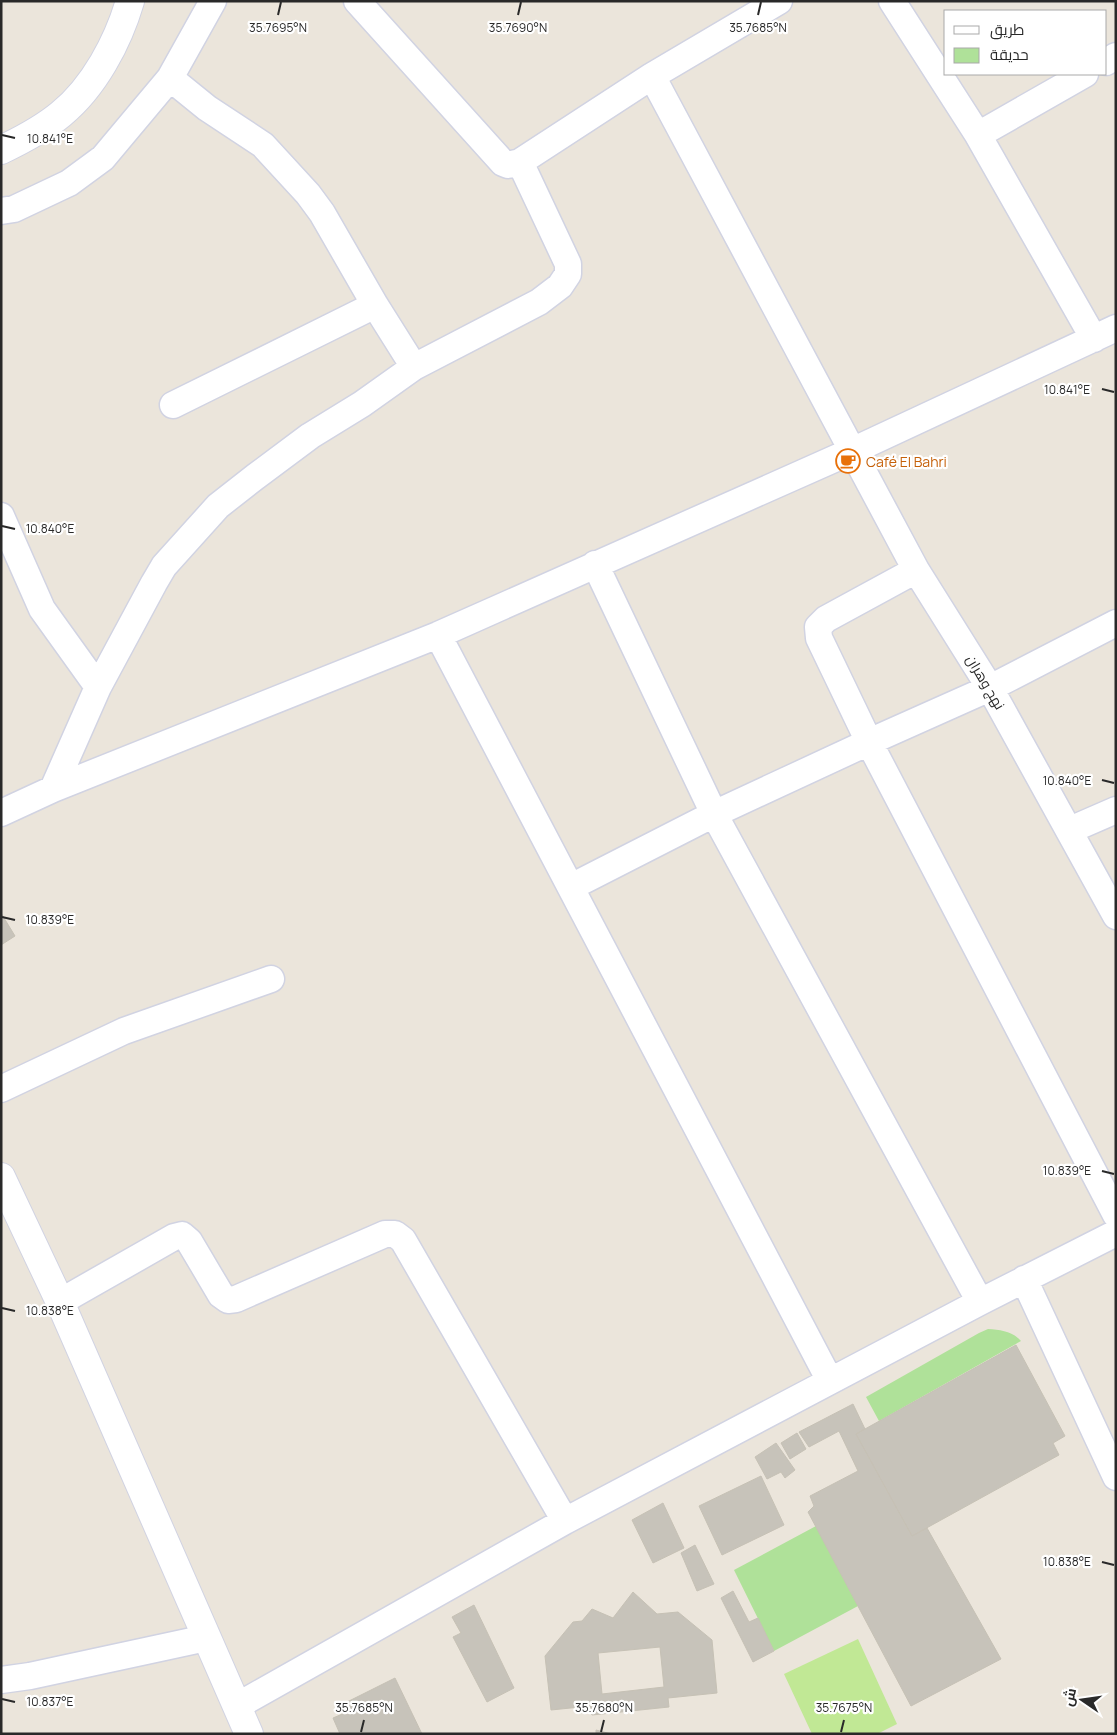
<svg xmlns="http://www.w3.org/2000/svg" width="1117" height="1735" viewBox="0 0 1117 1735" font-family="Manrope,Cairo,sans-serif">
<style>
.green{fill:#afe199}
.pitch{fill:#c1e895}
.building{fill:#c7c3ba;stroke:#c6c1b5;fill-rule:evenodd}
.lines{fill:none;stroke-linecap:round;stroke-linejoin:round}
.street-casing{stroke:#d1d3e2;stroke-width:29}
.secondary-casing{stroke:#d1d3e2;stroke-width:30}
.street{stroke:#fff;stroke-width:26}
.secondary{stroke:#fff;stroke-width:28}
.ticks{fill:none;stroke:#292929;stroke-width:2}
.labels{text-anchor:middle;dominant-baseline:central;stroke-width:4.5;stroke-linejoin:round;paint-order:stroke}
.food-label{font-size:14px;fill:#c56008;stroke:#fff;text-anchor:start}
.street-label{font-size:14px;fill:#292929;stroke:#fff}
.ticks-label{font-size:12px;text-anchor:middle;fill:#292929;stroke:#fff;stroke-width:4.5;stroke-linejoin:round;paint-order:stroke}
</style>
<rect width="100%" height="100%" fill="#ebe5db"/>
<path class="green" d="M988 1329C1001 1330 1012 1331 1021 1341L879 1421 866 1397 979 1333Z
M816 1526 858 1606 774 1651 734 1570Z"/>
<path class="pitch" d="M858 1639 897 1724 877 1734H812L784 1674Z"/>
<path class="building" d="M1 913 15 936 1 945Z
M1016 1345 1065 1436 1053 1443 1059 1455 912 1536 856 1434Z
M853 1404 865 1429 856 1434 912 1536 927 1528 1001 1659 911 1706 808 1512 814 1506 810 1496 858 1471 839 1431 809 1447 799 1432Z
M797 1433 806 1449 790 1459 781 1443Z
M776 1443 795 1470 785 1478 781 1472 767 1479 755 1457Z
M761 1476 784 1525 722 1555 699 1506Z
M663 1503 684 1548 653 1563 632 1520Z
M695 1545 714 1584 697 1591 681 1553Z
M733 1591 749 1622 758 1618 774 1651 753 1662 721 1598Z
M633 1592 657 1614 678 1612 712 1640 717 1693 668 1698 669 1707 592 1715 590 1706 551 1710 545 1656 573 1622 582 1621 592 1609 613 1618ZM660 1647 664 1687 602 1694 598 1653Z
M474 1605 514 1688 487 1702 453 1637 461 1633 452 1617Z
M395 1678 422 1734H340L333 1718 347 1712 343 1704Z
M596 1730 611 1734H596Z"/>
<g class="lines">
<g class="street-casing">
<path id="street" d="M357 1 503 163 508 165 520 162 652 76 779 1
M892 1 978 135 1094 339
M1106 62 1116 56
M652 76 916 570 990 688 1116 916
M170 78 207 108 263 145 308 194 322 213 375 305 414 367
M978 135 1085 74
M1 211 14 209 69 183 103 158 170 78 213 1
M173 405 375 305
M1 516 42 609 98 687
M595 564 714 814 980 1302
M916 570 826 619 818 627 819 638 869 742 1116 1215
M438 635 830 1381
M53 789 98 687 154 583 164 566 218 506 255 477 310 436 362 404 414 367 539 302 560 286 568 274V264L520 162
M1 813 53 789 438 635 852 451 1116 328
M1070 830 1116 810
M571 887 714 814 869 742 990 688 1116 623
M1 1089 124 1031 271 979
M1024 1279 1116 1477
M60 1302 174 1237 182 1235 189 1241 221 1295 228 1300 236 1299 385 1234H395L403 1240 565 1521
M1 1680 30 1676 206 1638
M237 1706 565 1521 980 1302 1116 1233"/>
</g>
<g class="secondary-casing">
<path id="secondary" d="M1 150C22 140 43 129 61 114 94 87 118 42 130 1
M1 1177 60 1302 249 1734"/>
</g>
<use href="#street" class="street"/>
<use href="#secondary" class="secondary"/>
</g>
<path class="ticks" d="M278 15 281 2M518 15 521 2M758 15 761 2M2 135 15 138M1102 389 1114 392M2 526 15 529M1102 780 1114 783M2 917 15 920M1102 1171 1114 1174M2 1308 15 1311M1102 1562 1114 1565M2 1699 15 1702M361 1732 364 1720M601 1732 604 1720M841 1732 844 1720"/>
<defs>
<g id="cafe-ring" transform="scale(1.25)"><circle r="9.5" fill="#fff" stroke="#e8710a" stroke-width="1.5"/><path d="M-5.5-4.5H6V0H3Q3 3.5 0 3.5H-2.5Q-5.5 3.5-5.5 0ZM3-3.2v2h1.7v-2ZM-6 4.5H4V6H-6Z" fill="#e8710a"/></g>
</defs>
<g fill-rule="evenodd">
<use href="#cafe-ring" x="848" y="461"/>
</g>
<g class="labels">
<g class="food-label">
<text x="866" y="461">Café El Bahri</text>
</g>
<g class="street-label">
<text transform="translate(986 682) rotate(59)">نهج وهران</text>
</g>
</g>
<g class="ticks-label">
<text x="278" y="32">35.7695°N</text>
<text x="518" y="32">35.7690°N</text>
<text x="758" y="32">35.7685°N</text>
<text x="50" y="143">10.841°E</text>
<text x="1067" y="394">10.841°E</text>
<text x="50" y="533">10.840°E</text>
<text x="1067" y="785">10.840°E</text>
<text x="50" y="924">10.839°E</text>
<text x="1067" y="1175">10.839°E</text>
<text x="50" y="1315">10.838°E</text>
<text x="1067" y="1566">10.838°E</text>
<text x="50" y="1706">10.837°E</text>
<text x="364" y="1712">35.7685°N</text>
<text x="604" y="1712">35.7680°N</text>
<text x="844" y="1712">35.7675°N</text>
</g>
<rect width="1117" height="1735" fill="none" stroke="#292929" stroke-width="5"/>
<rect x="944" y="10" width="162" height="65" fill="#ffffff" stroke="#a9a9a9"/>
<rect x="954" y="26" width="25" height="8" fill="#ffffff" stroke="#a9a9a9"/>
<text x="990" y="35" font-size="15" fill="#292929">طريق</text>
<rect x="954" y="48" width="25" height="15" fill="#afe199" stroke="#a9a9a9"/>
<text x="990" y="60" font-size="15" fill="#292929">حديقة</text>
<g transform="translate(1082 1700) rotate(283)" stroke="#ffffff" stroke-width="4" paint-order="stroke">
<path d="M0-4L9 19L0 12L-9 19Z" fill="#292929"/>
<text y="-8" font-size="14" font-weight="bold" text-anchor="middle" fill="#292929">ش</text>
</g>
</svg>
